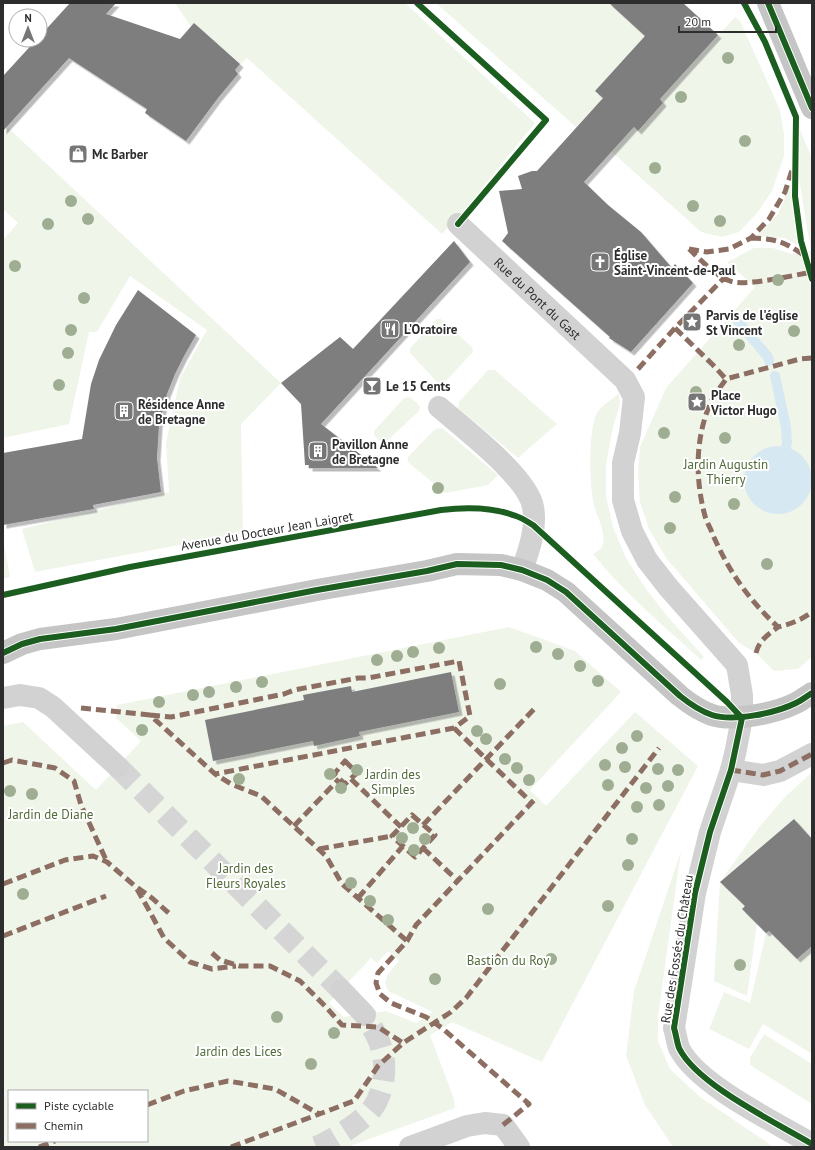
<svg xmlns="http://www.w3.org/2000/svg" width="815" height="1150" viewBox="0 0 815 1150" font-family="'PT Sans',sans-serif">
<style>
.green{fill:#f0f5ea;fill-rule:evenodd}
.water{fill:#d6e8f2}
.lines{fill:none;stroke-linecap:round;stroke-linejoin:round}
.stream{stroke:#d6e8f2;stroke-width:10}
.building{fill:#7e7e7e;filter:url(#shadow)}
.minor-tunnel{stroke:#d5d5d5;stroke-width:22;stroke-dasharray:22 11;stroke-linecap:butt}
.minor{stroke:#d2d2d2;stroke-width:22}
.major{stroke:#c5c5c5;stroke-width:22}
.quiet{stroke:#8d6e63;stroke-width:5;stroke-dasharray:10 5;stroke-linecap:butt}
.cycleway-casing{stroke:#fff;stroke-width:8}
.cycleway{stroke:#1b5e20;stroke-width:6}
.tree{fill:#9fae92}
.labels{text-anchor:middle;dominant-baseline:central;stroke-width:4;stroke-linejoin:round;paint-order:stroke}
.poi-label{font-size:13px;font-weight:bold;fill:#2d2d2d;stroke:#fff;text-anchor:start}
.street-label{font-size:13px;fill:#2d2d2d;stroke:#fff}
.park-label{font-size:13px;fill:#516b38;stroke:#fff}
</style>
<defs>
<filter id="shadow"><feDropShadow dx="3.5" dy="3.5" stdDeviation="0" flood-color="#0004"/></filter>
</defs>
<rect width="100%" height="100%" fill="#fff"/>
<path class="green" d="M175 3H405L535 123 462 213 442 234 247 58 241 64 196 25 191 27Z
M436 3H609L654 42 632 66 624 59 595 91 603 98 576 127Z
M735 17 740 21 780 110 784 134V156L772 191 758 212 739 232 722 237 701 232 612 152 634 127 638 130 663 103 660 99Z
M3 123 281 383 241 424 243 533 35 572 22 529 169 492 166 443 180 378 207 330 130 276 97 332H89L69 424 3 438V240L18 223 3 209Z
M800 130 812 158V657L798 669 774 671 756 653 739 643 666 558 649 529 640 502 638 474 640 447 666 388 755 287 727 262 754 248H773L792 254 811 251 799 179Z
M790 186 797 245 785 238 757 236 778 214Z
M436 319H441L472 347 473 352 443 384 437 382 410 353V349Z
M488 370H495L557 424 518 458 458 408 459 402Z
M619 394 620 404 613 427 606 465V496L613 527 626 558 646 589 668 617 704 657 701 660C664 626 624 593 593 554 598 551 601 550 603 544 606 532 597 517 594 505 589 487 588 426 598 411 604 404 612 399 619 394Z
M410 397 420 406 419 411 386 442 382 443 374 435V431L404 398Z
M442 428 498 475 488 485 445 493 408 462V457L435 429Z
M3 539 10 577 3 579Z
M509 627 575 651 621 692 530 790 546 806 635 712 698 766 542 1062 452 1022 430 1035 454 1099 455 1108 347 1147H3V726L23 722 96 790 141 741 116 718 117 705ZM388 951 399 961 388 974 385 982 388 991 433 1012 416 1023 386 1011 344 1017 329 1003 371 958 377 963ZM9 1091H147V1141H9Z
M812 772V839L794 819 720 881 745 906 742 909 757 923 747 996 714 981 720 882 760 826 785 797Z
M681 851 658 1016V1041L670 1069 700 1097 774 1147H673L645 1105 626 1056 634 991Z
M769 931 797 959 812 946V1054L763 1024 749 1049 709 1029 724 992 750 1003 766 933Z
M764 1034 812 1064V1104L750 1065V1058Z"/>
<path class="water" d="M744 480a34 34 0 1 1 68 0a34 34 0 1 1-68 0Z"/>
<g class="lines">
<path class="stream" d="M737 320 768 357 769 361
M775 376 786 427 787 443 783 459"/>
</g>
<path class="building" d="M70 3H116L106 14 180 39 194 23 240 64 235 70 238 74 218 98 186 141 145 113 147 109 69 58 3 131V76L36 40H40V36Z
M609 3H683L718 35 660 99 663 103 638 131 634 127 584 182 608 205 641 232 672 268 675 264 693 283 631 352 609 338 610 337 502 241 508 233 499 191 522 189 518 176 532 171H537L603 98 595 91 645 36Z
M454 241 470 262 321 424 378 468H309V465H305L301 404 281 383 340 337 353 349Z
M138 290 196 335 184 356 175 374 167 394 159 425 157 458 161 492 93 505 94 509 3 525V453L82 439 91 384 99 360 116 325Z
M451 672 459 712 359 732 360 736 314 746 313 741 213 761 205 720 304 700 303 695 351 686 352 692Z
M794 819 812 839V946L797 959 769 931 766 933 742 909 745 906 720 882Z"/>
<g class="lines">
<path class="minor-tunnel" d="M118 767 341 990
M316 1147C330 1142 363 1121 372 1109 386 1090 388 1060 378 1039 375 1031 369 1023 365 1015"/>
<g class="minor">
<path id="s1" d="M458 224 625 380 634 397 630 433 623 463V500L632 531 647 560 668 587 737 665 742 695V718L735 754 731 770 710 832 695 893 674 1028C676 1034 677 1043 679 1048 697 1085 777 1123 812 1144"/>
<path d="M439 407C463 428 528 477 533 507 537 528 529 550 522 570"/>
<path d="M3 698 20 695 39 698 53 707 118 767"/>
<path d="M731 770 763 775 780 771 812 754"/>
<path d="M341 990 365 1015"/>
<path d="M410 1147 467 1126 485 1123 503 1125 519 1147"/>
</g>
<path class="major" d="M768 3 812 108
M3 653 22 644 40 639 116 629 317 590 427 571 457 564 501 565 522 570 547 580 566 592 680 696C690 704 700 711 712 715 733 722 776 713 796 703 802 700 807 696 812 693"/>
<path class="quiet" d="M751 238C777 239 783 241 805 256
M689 249 707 252 729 249 751 238 769 219 785 192 792 170
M689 249C701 260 714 275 730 281 743 287 795 275 812 272
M675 328 713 365 726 379
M812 358 800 359 726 379C721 387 714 394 711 402 695 437 695 479 705 516 707 523 711 529 713 535 729 572 749 600 778 627 791 624 801 620 812 612
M638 369 675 328 724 278
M756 653C759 640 768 635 778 627
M81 708 150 715 215 774 231 784 261 796 326 856 342 884 407 941
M150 715 171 717 284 694 294 690 358 678H368L459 661 470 716 454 728 215 774
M454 728 532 803
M345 761 357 773 345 784 334 774Z
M3 763 12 760 55 768 74 781 81 805 107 862
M731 770 763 775 780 771 812 754
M351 779 401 827
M412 815 435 835 415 857 392 836Z
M423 825 537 706
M294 826 339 779
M423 848 458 881
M319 849 392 836
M3 884 65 860 93 856 107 862 135 886 152 898 172 916
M137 889 150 912 164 938 190 962 212 969 236 966
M358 898 403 846
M3 936 106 896
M212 953 220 960 240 966H270L300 981 325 1006 342 1025 378 1027 403 1043
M147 1105 184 1091 228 1081 275 1089 319 1114
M503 1125 529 1104 442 1028 426 1017 391 1003 380 994 376 983 378 973 407 941 416 925 537 797
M39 1147 55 1141
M231 1147 354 1101 378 1066 403 1043 451 1012 466 998 659 748"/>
<g class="cycleway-casing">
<path id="cycleway" d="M417 3 546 120 458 224
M744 3 765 42 796 117 795 196 801 241 812 279
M768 3 812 108
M3 595 130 567 441 510C466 507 493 507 516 516 522 518 528 522 533 525L727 702 742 718
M3 653 22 644 40 639 116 629 317 590 427 571 457 564 501 565 522 570 547 580 566 592 680 696C690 704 700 711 712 715 733 722 776 713 796 703 802 700 807 696 812 693
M742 718 731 770 710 832 695 893 674 1028C676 1034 677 1043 679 1048 697 1085 777 1123 812 1144"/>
</g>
<use href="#cycleway" class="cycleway"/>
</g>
<g class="tree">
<circle cx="728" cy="58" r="6"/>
<circle cx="681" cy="97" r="6"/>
<circle cx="745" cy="141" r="6"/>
<circle cx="655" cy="168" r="6"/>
<circle cx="71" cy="201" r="6"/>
<circle cx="693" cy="206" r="6"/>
<circle cx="88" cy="219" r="6"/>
<circle cx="720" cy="221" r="6"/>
<circle cx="48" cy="224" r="6"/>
<circle cx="15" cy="266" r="6"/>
<circle cx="778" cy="280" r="6"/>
<circle cx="84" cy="298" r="6"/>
<circle cx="71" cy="330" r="6"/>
<circle cx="794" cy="331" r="6"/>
<circle cx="739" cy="345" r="6"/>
<circle cx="68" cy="353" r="6"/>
<circle cx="59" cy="385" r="6"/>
<circle cx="696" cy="392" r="6"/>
<circle cx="664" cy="433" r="6"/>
<circle cx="725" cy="438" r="6"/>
<circle cx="438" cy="488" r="6"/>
<circle cx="675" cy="497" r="6"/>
<circle cx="734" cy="504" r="6"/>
<circle cx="670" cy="528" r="6"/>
<circle cx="767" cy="564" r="6"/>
<circle cx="536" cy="647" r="6"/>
<circle cx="439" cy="648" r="6"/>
<circle cx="413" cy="652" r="6"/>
<circle cx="558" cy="654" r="6"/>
<circle cx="397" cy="656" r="6"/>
<circle cx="377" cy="660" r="6"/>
<circle cx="580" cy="666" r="6"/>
<circle cx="598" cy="681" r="6"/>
<circle cx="262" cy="682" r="6"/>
<circle cx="500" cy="684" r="6"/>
<circle cx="236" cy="687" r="6"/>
<circle cx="209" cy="692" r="6"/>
<circle cx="193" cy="695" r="6"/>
<circle cx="159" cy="702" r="6"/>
<circle cx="142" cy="730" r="6"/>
<circle cx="477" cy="731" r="6"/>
<circle cx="637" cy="736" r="6"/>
<circle cx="486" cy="739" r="6"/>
<circle cx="622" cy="748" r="6"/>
<circle cx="505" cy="759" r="6"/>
<circle cx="605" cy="765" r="6"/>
<circle cx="625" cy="767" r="6"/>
<circle cx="517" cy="768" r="6"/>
<circle cx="658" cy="769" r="6"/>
<circle cx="357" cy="770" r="6"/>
<circle cx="678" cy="770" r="6"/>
<circle cx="330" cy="774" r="6"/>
<circle cx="239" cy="779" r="6"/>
<circle cx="529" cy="780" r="6"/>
<circle cx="608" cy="785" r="6"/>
<circle cx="668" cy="786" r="6"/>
<circle cx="341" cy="788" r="6"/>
<circle cx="646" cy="788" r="6"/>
<circle cx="10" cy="791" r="6"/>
<circle cx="32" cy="794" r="6"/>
<circle cx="659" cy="805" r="6"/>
<circle cx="637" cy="807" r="6"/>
<circle cx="413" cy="828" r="6"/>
<circle cx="402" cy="838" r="6"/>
<circle cx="425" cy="839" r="6"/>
<circle cx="632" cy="839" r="6"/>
<circle cx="414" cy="850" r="6"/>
<circle cx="628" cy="865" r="6"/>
<circle cx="351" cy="883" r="6"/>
<circle cx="23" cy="894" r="6"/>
<circle cx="370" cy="901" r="6"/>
<circle cx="608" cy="906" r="6"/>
<circle cx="488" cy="909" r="6"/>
<circle cx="388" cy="920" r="6"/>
<circle cx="551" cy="959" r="6"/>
<circle cx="740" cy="965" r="6"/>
<circle cx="435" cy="979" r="6"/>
<circle cx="277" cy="1017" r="6"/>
<circle cx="334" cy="1033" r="6"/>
<circle cx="311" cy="1064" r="6"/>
</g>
<defs>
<g id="shop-square" transform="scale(1)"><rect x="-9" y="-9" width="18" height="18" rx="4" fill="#767676" stroke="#fff"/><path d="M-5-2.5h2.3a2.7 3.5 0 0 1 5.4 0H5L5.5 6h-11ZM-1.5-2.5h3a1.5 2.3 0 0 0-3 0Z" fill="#fff"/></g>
<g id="church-square" transform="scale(1)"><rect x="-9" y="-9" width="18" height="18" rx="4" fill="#767676" stroke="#fff"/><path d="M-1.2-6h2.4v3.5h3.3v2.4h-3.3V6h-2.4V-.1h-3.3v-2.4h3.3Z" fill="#fff"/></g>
<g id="sight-square" transform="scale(1)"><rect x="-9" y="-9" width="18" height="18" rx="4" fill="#767676" stroke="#fff"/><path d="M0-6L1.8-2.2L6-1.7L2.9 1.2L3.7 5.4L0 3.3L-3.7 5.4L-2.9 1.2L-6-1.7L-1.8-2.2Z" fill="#fff"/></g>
<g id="restaurant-square" transform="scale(1)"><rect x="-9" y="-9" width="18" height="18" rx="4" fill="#767676" stroke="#fff"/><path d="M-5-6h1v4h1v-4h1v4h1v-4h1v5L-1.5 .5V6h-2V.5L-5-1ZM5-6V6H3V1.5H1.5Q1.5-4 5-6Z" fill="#fff"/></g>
<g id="bar-square" transform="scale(1)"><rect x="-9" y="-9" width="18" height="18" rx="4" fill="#767676" stroke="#fff"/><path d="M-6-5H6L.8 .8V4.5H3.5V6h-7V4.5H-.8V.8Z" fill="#fff"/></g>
<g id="building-square" transform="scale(1)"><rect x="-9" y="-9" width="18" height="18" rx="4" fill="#767676" stroke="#fff"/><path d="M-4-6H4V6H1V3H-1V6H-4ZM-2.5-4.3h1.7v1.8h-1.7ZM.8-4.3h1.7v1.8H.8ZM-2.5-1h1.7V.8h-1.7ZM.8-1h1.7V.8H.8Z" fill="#fff"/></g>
</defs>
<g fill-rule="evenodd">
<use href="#shop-square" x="78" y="154"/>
<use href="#church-square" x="600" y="262"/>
<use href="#sight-square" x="692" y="322"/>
<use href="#restaurant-square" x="390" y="329"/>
<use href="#bar-square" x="372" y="386"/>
<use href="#sight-square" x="697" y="402"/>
<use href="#building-square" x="124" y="411"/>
<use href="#building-square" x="318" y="451"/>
</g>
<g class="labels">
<g class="poi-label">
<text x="92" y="154">Mc Barber</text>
<text x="614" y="255">Église<tspan x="614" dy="15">Saint-Vincent-de-Paul</tspan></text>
<text x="706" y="315">Parvis de l'église<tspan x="706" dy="15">St Vincent</tspan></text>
<text x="404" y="329">L'Oratoire</text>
<text x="386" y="386">Le 15 Cents</text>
<text x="711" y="395">Place<tspan x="711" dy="15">Victor Hugo</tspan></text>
<text x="138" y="404">Résidence Anne<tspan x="138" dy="15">de Bretagne</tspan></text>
<text x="332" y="444">Pavillon Anne<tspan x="332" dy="15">de Bretagne</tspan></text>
</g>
<g class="street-label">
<text stroke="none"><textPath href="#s1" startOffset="109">Rue du Pont du Gast</textPath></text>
<text transform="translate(267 531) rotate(-10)">Avenue du Docteur Jean Laigret</text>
<text transform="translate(677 949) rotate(-81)">Rue des Fossés du Château</text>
</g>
<g class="park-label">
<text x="726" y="464">Jardin Augustin<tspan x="726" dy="15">Thierry</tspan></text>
<text x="393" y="774">Jardin des<tspan x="393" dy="15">Simples</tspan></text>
<text x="51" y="814">Jardin de Diane</text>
<text x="246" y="868">Jardin des<tspan x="246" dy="15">Fleurs Royales</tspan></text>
<text x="508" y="960">Bastion du Roy</text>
<text x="239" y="1051">Jardin des Lices</text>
</g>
</g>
<rect width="815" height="1150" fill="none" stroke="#2d2d2d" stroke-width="8"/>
<rect x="8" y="1090" width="140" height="52" fill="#ffffff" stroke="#ababab"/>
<rect x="16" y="1103" width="20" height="6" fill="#1b5e20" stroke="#ababab"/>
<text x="44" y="1110" font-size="12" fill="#2d2d2d">Piste cyclable</text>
<rect x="16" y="1123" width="20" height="6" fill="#8d6e63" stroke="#ababab"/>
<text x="44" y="1130" font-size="12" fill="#2d2d2d">Chemin</text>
<g transform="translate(28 28)"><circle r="19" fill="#ffffff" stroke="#ababab"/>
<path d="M0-3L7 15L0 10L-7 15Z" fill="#767676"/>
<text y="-6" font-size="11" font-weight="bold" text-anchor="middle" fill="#2d2d2d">N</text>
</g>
<path d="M679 26v6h97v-6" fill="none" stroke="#2d2d2d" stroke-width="2"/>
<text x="685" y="26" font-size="12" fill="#2d2d2d" stroke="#ffffff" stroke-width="3" paint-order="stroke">20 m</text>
</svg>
